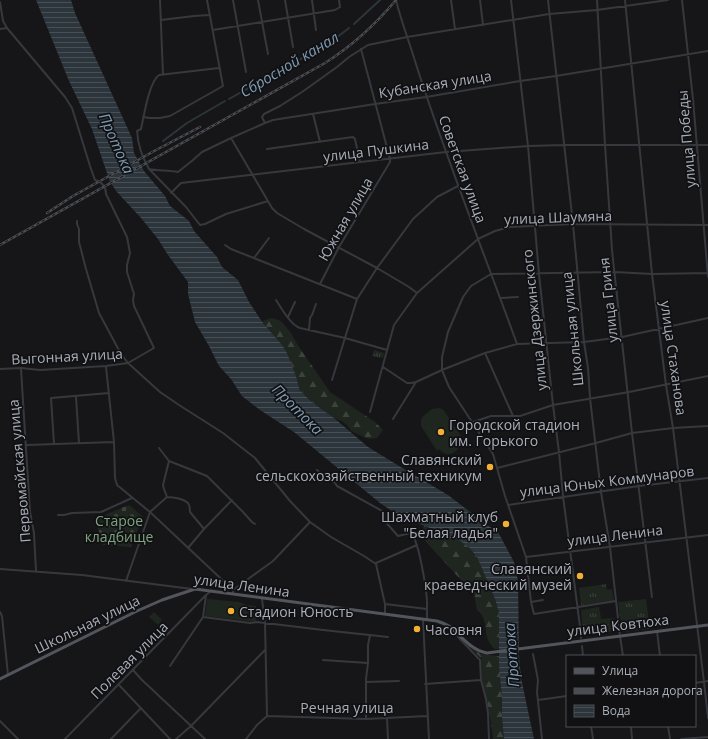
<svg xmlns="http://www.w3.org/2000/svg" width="708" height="739" viewBox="0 0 708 739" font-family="'Open Sans',sans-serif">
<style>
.grass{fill:url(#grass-tufts)}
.forest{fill:url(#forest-firs)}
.cemetery{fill:url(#cemetery-stones)}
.garden{fill:#1e261f}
.water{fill:url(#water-rules)}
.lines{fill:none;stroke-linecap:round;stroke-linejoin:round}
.canal{stroke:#2c353c;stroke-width:2}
.minor{stroke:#37383d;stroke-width:2}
.major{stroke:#53555c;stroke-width:3}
.rail-casing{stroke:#4a4c52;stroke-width:2.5}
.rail{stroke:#111113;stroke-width:1;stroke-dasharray:3;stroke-linecap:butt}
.poi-dot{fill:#f2b134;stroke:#111113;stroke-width:1.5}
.labels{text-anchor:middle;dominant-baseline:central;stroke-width:3.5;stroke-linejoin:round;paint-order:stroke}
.street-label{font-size:14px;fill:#a8adb8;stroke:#111113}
.poi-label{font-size:14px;fill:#a8adb8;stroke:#111113;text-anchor:start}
.park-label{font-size:14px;fill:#7fa381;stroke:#111113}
.water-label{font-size:15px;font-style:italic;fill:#7f9bb3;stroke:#111113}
</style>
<defs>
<pattern id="grass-tufts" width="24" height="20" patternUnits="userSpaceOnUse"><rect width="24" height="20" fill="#1e261f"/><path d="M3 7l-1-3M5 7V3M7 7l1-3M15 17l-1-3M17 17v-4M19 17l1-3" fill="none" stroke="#3c433d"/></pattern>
<pattern id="forest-firs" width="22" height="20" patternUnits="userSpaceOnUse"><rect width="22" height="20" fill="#1e261f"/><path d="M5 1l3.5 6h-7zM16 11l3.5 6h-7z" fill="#3c433d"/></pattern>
<pattern id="cemetery-stones" width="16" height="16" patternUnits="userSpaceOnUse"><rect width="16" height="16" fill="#1e261f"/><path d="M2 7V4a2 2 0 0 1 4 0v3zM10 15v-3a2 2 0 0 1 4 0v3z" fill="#3c433d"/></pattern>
<pattern id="water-rules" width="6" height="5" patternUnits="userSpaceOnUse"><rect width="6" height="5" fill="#2c353c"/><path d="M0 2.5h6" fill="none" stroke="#485056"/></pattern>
</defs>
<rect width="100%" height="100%" fill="#161618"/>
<path class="grass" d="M374 350 384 353 383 358 372 356Z
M606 584 607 590 612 589 614 601 581 605 579 588Z
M646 599 650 629 622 632 618 602Z
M599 607 601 619 614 618 615 631 590 634 583 631 581 610Z"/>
<path class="forest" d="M272 318 281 321 291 333 297 344 330 392 375 422 383 430 377 438 368 439 351 431 348 426 343 422 334 418 313 403 300 391 296 376 287 353 262 321Z
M424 526 430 528 439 538H456L467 545 477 557 495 599 499 613V649H494C492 645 488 641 487 637 485 628 486 616 477 610L474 594 426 542C423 536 421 532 424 526Z
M468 645 481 654 499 656 502 697V718L504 739H493L491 722 482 680 481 658 468 646Z"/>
<path class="cemetery" d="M129 505 143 517 131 547 103 545 95 519Z"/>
<path class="garden" d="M439 408 443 409 462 438 460 439C461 452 448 460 439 449L437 451 421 426V420L423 416 432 409Z
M207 599 239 602 247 605 256 606V622L205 616Z
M154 612 162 620 158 625 149 617Z"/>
<path class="water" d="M36 0H71L75 13 132 138 134 153 144 171 165 196 170 206 189 221 194 231 217 257 222 267 238 280 249 302 263 323 282 345 287 353 296 376 300 391 313 403 334 418 368 447 399 466 448 495 487 525 498 532 514 562 518 581 519 656 521 678 534 739H504L502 718V697L499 665V613L495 599 477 557 467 545 456 539 439 538 432 533 430 528 401 517 380 503 294 432 260 410 242 396 231 379 219 366 209 346 195 322 188 294V282L168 255 158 239 141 218 117 192 110 182 92 129 69 81Z"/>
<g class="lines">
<path class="canal" d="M354 24 380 0
M229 99 331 42 349 28
M163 141 187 123 225 101"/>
<path class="minor" d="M160 0 163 75
M233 0 246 72
M258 0 268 54
M285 0 293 47
M312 0 316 30
M396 0C401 21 409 41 415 61 445 156 483 250 517 344
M451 0 455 29
M480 0 483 25
M511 0 528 146 539 274 553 405 559 452 563 496 581 634V638
M548 0 573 224 584 342 588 368 590 398 601 492 610 547 620 636 623 656
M597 0 605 145 612 250 632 433 652 597
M625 0 652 274 666 385 673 428 704 682 708 718
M682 0 693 99 708 277
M0 2 3 21 7 28 65 97 72 108 90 166 95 180C102 182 106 186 106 194L127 237 130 253 127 265V272L134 294 133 300 134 306 154 348 128 363 106 366 40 370 21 368 0 369
M161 20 194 16 209 15
M0 29 7 28
M213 30 335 10 340 7 339 0
M219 68 159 75C149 82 144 116 141 129L137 131C138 146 142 156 149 169 158 171 168 170 178 172L193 160 202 152 231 138 265 123 273 120 375 104 426 97 520 81 556 76 708 51
M313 114 320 142
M143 117 150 118H160L170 116 223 86 207 0
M265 123 262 117 264 114 280 106 302 92 337 67 349 57 368 45 407 37 549 14 597 10 668 0
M231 138 272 208 277 213 304 229 377 268 409 287 417 293
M267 149 353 137 355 139 360 162
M149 169 186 207 200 225 205 224 226 214 268 201
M171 193 181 183 446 152 528 146 564 145H708
M77 221V224L79 229V242L86 269 99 313 121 354 128 363 160 392 179 405 223 433 255 458 290 501 310 522 331 537 364 556 376 564 385 604V614
M225 245 231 249 357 299
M254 258 269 238
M320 284 339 247 390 162V159L361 49
M501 298 518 297
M276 300C282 309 290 324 300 328L345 338 387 350
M288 317 295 302
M309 330 310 318 312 315 316 304
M485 353 513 416
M106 367 114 442 115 478 117 485 150 512 233 590V594
M383 367 407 383H411L416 382 442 370 485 353 517 344 584 342 622 337 708 318
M21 369 30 512 34 533 36 571
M332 380 357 299 377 268 413 219 437 197 458 186
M76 397 79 443
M370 412 394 325 417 293 478 239 495 231 510 227 573 224 708 225
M393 419 416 382
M473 422 491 416H520L553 405 629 392 708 376
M54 444 51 398 109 393
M27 445 114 442
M159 448 169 461 207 476 243 512 252 522 255 524
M497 468 596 443 632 433 673 428 708 426
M317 470 326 478 335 483 337 486 384 512 383 519 398 536 411 533C419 541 426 587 427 601 427 607 427 613 427 620
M167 497C173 497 187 499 189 505 190 508 190 510 190 512L204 529
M508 505 639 486 708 478
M58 515H64L72 513 101 512 132 498
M188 548 204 529 232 500
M526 557 708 535
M376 563 417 545
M0 569 82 575 192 589
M126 581 150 512 167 497 164 489 163 485 169 461
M233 590 273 561 310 522
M262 599 265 623 267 716
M543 600 531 602 534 614 616 601
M531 602 526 557 505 496 493 454 449 387 442 370V357L448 332 463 297 471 286 491 274 615 272 652 274 708 273
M385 604 427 609
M0 612 2 616 8 675
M203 617 250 623 257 622 323 630 388 637
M423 619 429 739
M657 631 660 656
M457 634 458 637 480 660 481 680 486 699 488 713 489 739
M582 646 583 656
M533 654 538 680 537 692 542 739
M323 660 368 663
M170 666 201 620 203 617 206 595 210 592
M133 670 142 680 205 739
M366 682 399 681
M695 683 708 681
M425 684 481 680
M119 685 170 739
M538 700 567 696
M267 716 366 719 427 716
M387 718 388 739
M366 719V679L368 663V645L370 635
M0 721 18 739
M591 726 593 739
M631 726 632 739
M668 726 670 739
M65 739 206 595
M111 739 141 708
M176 739 191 726 265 650
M246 739 257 725 267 716
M681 739 708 737"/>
<path class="major" d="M0 679 137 611 162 600 195 589 437 621 445 624 449 626C461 636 471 650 487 653L708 625"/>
<g class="rail-casing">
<path id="rail" d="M47 213 73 196 156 150 200 127
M0 245 325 63C352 46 375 25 396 0"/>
</g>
<use href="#rail" class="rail"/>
</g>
<g class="poi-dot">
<circle cx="441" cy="432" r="4"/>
<circle cx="490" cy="467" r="4"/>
<circle cx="506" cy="524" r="4"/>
<circle cx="580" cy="576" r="4"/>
<circle cx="231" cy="611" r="4"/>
<circle cx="417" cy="629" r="4"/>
</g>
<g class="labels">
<g class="street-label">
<text transform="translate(435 84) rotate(-9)">Кубанская улица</text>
<text transform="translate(686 139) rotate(-95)">улица Победы</text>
<text transform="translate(376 150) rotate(-7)">улица Пушкина</text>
<text transform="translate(463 169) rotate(70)">Советская улица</text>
<text transform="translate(558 217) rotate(-2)">улица Шаумяна</text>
<text transform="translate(345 219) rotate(-60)">Южная улица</text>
<text transform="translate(608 300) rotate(-96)">улица Гриня</text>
<text transform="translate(534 320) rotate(-96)">улица Дзержинского</text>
<text transform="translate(572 329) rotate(-96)">Школьная улица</text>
<text transform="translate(67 356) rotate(-3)">Выгонная улица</text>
<text transform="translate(674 358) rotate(82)">улица Стаханова</text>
<text transform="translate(19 471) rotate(-95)">Первомайская улица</text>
<text transform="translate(607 481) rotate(-7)">улица Юных Коммунаров</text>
<text transform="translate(615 535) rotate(-7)">улица Ленина</text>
<text transform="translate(242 585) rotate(8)">улица Ленина</text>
<text transform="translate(87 624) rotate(-26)">Школьная улица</text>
<text transform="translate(618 625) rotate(-7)">улица Ковтюха</text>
<text transform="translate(129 660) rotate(-45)">Полевая улица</text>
<text x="347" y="707">Речная улица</text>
</g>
<g class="poi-label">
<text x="449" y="424">Городской cтадион<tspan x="449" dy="16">им. Горького</tspan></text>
<text x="482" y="459" text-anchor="end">Славянский<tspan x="482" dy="16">сельскохозяйственный техникум</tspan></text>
<text x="498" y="516" text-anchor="end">Шахматный клуб<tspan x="498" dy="16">"Белая ладья"</tspan></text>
<text x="572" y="568" text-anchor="end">Славянский<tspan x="572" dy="16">краеведческий музей</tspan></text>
<text x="239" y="611">Стадион Юность</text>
<text x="425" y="629">Часовня</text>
</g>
<g class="park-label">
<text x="119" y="520">Старое<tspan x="119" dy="16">кладбище</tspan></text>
</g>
<g class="water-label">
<text transform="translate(289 64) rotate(-31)">Сбросной канал</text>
<text transform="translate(117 143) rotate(66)">Протока</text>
<text transform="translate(298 409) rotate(45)">Протока</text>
<text transform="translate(511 655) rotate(-94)">Протока</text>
</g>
</g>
<rect x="566" y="655" width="130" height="72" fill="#111113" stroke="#4d4f55"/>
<rect x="574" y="668" width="20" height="6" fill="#53555c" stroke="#4d4f55"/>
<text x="602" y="675" font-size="12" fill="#a8adb8">Улица</text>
<rect x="574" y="688" width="20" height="6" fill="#4a4c52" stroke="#4d4f55"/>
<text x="602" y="695" font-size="12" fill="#a8adb8">Железная дорога</text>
<rect x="574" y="705" width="20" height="12" fill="url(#water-rules)" stroke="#4d4f55"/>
<text x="602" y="715" font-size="12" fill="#a8adb8">Вода</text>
</svg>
